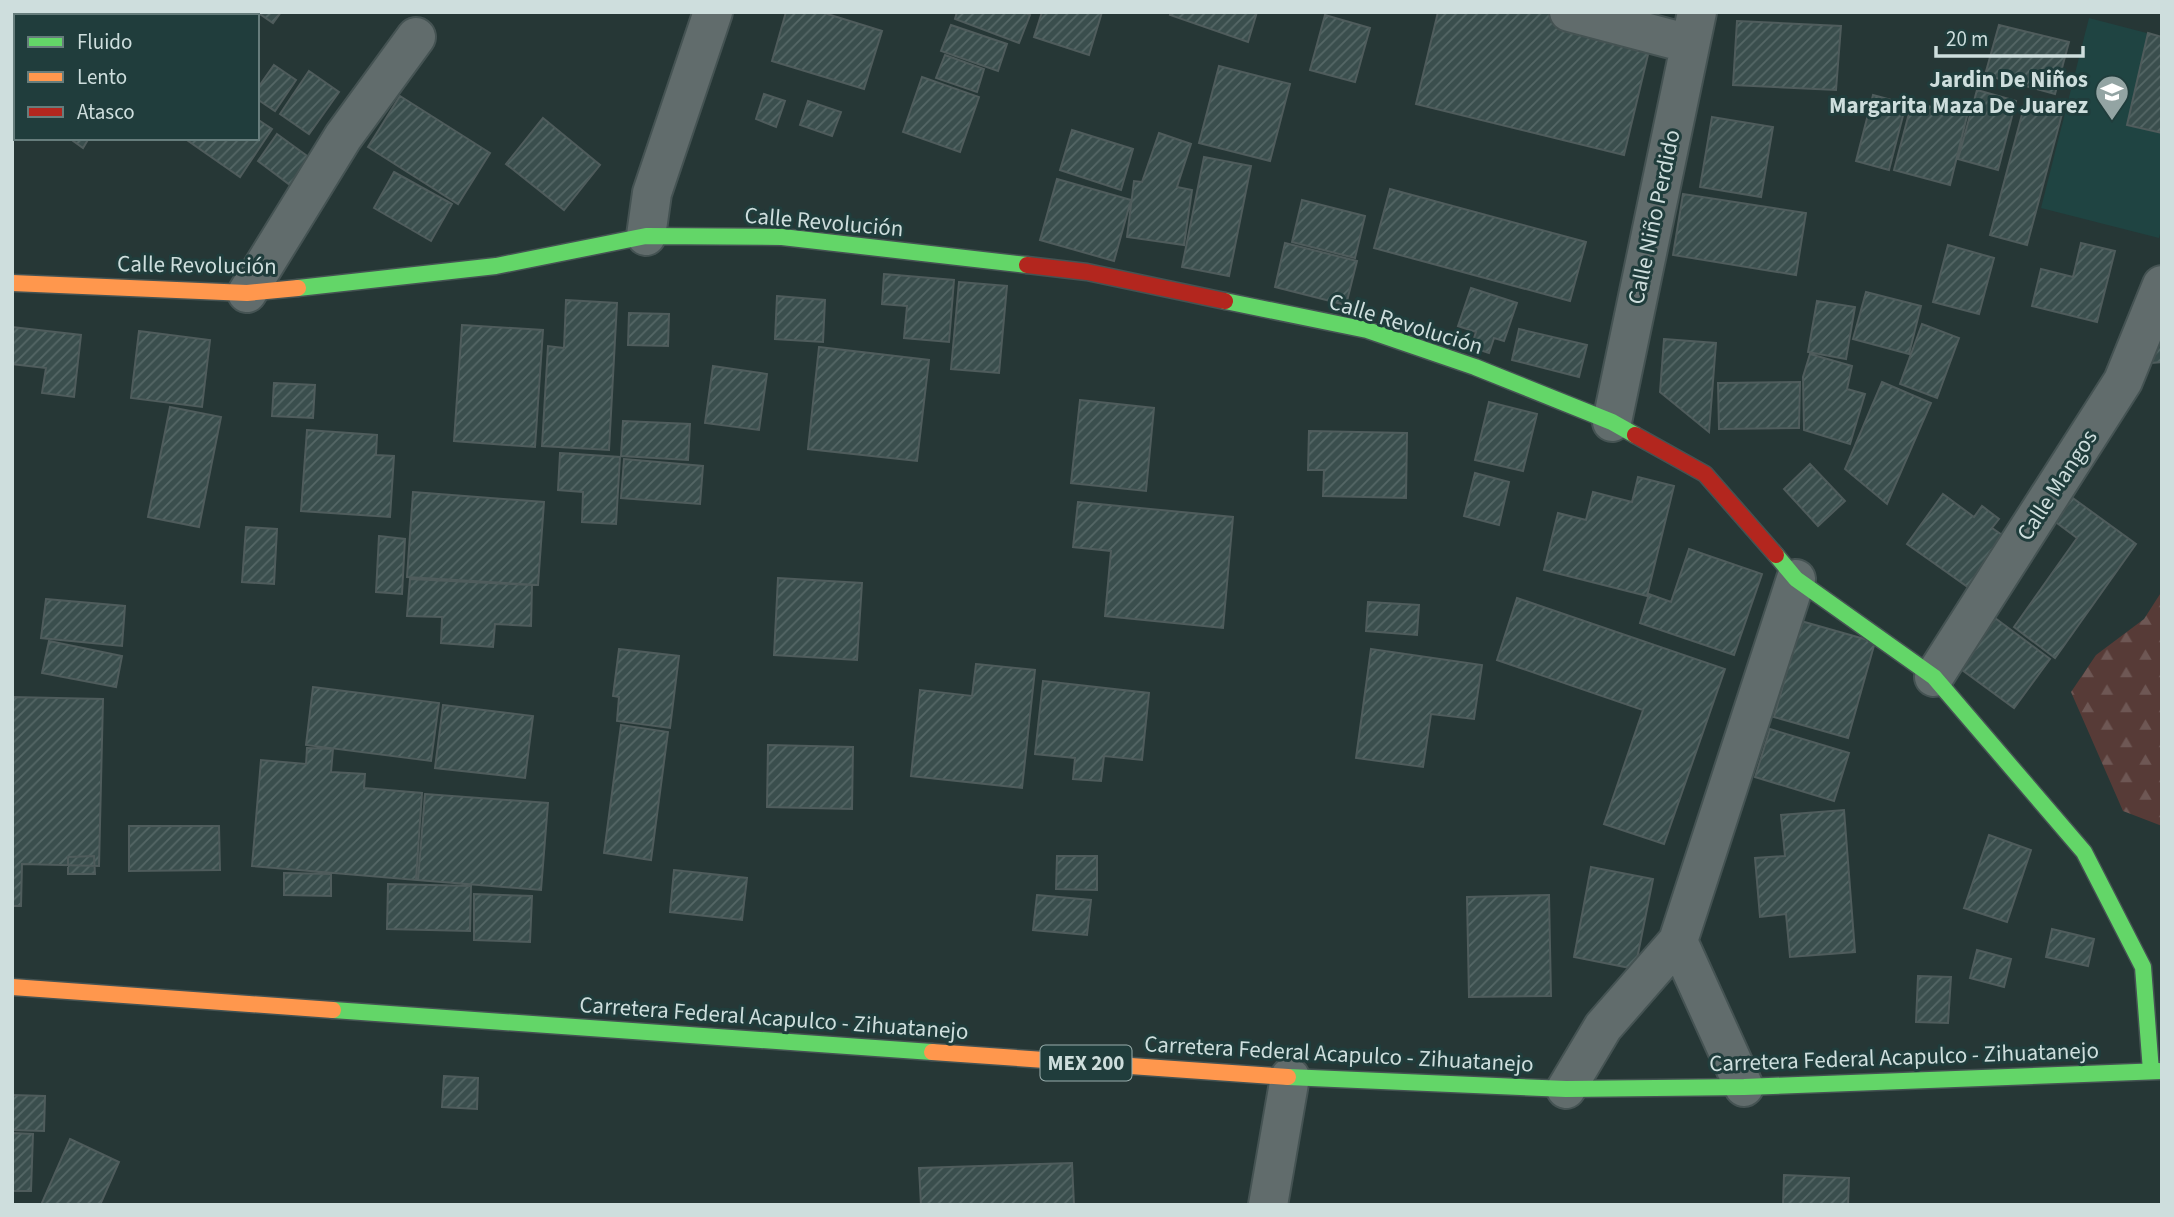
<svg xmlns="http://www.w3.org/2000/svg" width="2174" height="1217" viewBox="0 0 2174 1217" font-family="'Source Sans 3',sans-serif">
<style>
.built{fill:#1f4442}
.forest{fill:url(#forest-firs)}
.building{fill:url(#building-hatch);stroke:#4f5c5c;stroke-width:2}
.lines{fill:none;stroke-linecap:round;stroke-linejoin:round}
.street-casing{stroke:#455353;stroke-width:42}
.fast-casing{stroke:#455353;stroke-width:19}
.slow-casing{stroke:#455353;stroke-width:19}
.jam-casing{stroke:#455353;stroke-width:19}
.street{stroke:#616c6c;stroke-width:38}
.fast{stroke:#63d668;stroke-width:16}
.slow{stroke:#ff974d;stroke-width:16}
.jam{stroke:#b3261e;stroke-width:16}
.labels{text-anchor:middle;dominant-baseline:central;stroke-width:6;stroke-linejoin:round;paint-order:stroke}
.shield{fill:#203d3c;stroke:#9aaead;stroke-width:2}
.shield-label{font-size:21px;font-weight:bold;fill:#cededd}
.poi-label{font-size:23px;font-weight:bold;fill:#cededd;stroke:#203d3c;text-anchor:end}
.street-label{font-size:23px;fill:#cededd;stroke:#203d3c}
</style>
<defs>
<pattern id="forest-firs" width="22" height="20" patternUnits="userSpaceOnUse" patternTransform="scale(1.75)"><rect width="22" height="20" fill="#573b37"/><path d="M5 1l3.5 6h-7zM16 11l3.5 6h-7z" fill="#6e5754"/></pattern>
<pattern id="building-hatch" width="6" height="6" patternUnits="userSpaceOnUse" patternTransform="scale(1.75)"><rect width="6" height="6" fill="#3a4e4d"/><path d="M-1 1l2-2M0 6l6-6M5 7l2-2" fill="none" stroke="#556766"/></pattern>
</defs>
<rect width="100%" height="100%" fill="#263736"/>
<path class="built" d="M2089 18 2162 37V226L2159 238 2041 208Z"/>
<path class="forest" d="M2162 591V826L2123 811 2071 692 2096 655 2144 619Z"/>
<path class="building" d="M257 12H281L273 23Z
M786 12H821L882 31 864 89 772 61Z
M957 12H1023L1030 15 1019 43 955 19Z
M1042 12H1102L1089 55 1034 37Z
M1171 12H1257L1248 42 1170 15Z
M1438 12H1544L1652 38 1624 155 1416 104Z
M1325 15 1370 28 1355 82 1310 70Z
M1737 21 1841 26 1836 90 1733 85Z
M951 25 1007 44 998 71 941 51Z
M1999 25 2069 42 2055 94 1985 75Z
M2148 33 2162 37V133L2127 125Z
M945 55 984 69 977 92 936 78Z
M274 65 296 80 275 111 257 99V89Z
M1219 66 1290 84 1270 161 1199 143Z
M309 71 339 92 309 134 280 114Z
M922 77 979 97 960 152 903 132Z
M1977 90 2016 101 1998 170 1958 159Z
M764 94 785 101 776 127 756 119Z
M1873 95 1906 104 1889 170 1856 161Z
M400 96 490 153 458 204 368 147Z
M808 101 841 112 832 136 800 125Z
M1912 102 1967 116 1950 185 1894 170Z
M2025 103 2062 114 2027 245 1990 235Z
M1712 117 1773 127 1761 197 1700 187Z
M543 118 600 165 564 210 506 164Z
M257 119 272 129 240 177 184 138H257Z
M1072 130 1133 149 1121 190 1060 170Z
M1159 133 1191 144 1177 187 1192 190 1184 245 1127 237 1134 181 1142 182Z
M277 134 314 161 294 188 258 161Z
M69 138H89L83 148Z
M1204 157 1251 166 1229 276 1182 267Z
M394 172 452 204 431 241 374 208Z
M1057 179 1131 200 1114 261 1040 240Z
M1390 189 1586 242 1570 301 1374 248Z
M1683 194 1806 213 1796 275 1673 255Z
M1302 200 1365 216 1355 258 1292 242Z
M1285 243 1357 261 1346 305 1275 287Z
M2081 243 2115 251 2097 322 2032 306 2041 269 2073 277Z
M1948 245 1994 258 1979 314 1933 302Z
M884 274 954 280 949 342 904 338 907 306 882 304Z
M959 282 1007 286 999 373 951 369Z
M1471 288 1517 303 1504 341 1494 338 1489 353 1471 347 1476 332 1458 326Z
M1866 292 1921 306 1909 354 1853 339Z
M777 296 825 300 823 342 775 339Z
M566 300 617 303 609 450 542 446 548 346 564 348Z
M1817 301 1855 307 1846 359 1808 352Z
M629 313 669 314 668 346 628 345Z
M1922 324 1959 338 1937 398 1900 384Z
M462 325 543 330 535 447 454 441Z
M2162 325V362L2139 364Z
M12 327 81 335 74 397 42 393 46 368 12 364Z
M1519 329 1587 345 1579 377 1512 360Z
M139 331 210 340 202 407 131 398Z
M1664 339 1716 343 1709 432 1660 392Z
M819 347 929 360 917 461 808 449Z
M1810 354 1852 366 1847 389 1865 394 1850 444 1804 430 1803 377Z
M713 366 767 374 759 430 705 423Z
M1800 382 1799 428 1719 429 1718 383Z
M1882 382 1931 403 1887 504 1845 469Z
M274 383 315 385 313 418 272 416Z
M1080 400 1154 408 1146 491 1071 483Z
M1489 402 1537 414 1523 471 1475 460Z
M170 407 221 417 199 527 148 517Z
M623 421 690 424 688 460 621 456Z
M307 430 377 435 376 455 394 456 390 517 301 511Z
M1309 431 1407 433 1406 498 1323 496 1324 470H1308Z
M560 453 620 457 616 524 582 522 583 492 558 490Z
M624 459 703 466 700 504 621 498Z
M1810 464 1845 501 1818 526 1784 489Z
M1475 473 1509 482 1499 525 1464 516Z
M1638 477 1674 486 1647 596 1544 570 1558 513 1586 520 1593 492 1632 502Z
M413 492 544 502 538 585 407 577Z
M1943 494 1974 517 1982 506 1999 519 1992 528 2008 539 1972 590 1907 544Z
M2070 496 2136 544 2055 658 2014 627 2077 538 2053 520Z
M1078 502 1233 517 1223 628 1105 616 1111 551 1073 547Z
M246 527 277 529 274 584 242 582Z
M379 536 405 539 402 594 376 592Z
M1689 549 1762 574 1734 655 1640 623 1649 594 1671 602Z
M778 578 862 583 857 660 774 655Z
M410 579 532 585 531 626 495 624 493 647 441 643 442 617 407 616Z
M1517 598 1725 669 1664 844 1604 824 1643 710 1497 660Z
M46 599 125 606 122 646 41 638Z
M1368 602 1419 605 1417 635 1366 631Z
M1995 618 2050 659 2014 708 1958 667Z
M1801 621 1875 642 1848 738 1774 717Z
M49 641 122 656 116 687 42 673Z
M619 649 679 656 670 728 617 721 619 697 613 696Z
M1371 649 1482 665 1474 719 1431 714 1423 767 1356 758Z
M976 664 1035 670 1022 788 911 776 920 690 972 696Z
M1043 681 1149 693 1142 760 1104 756 1101 781 1073 779 1075 758 1035 754Z
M313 687 439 703 431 761 306 745Z
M12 697 103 699 99 866 22 864 21 906H12Z
M443 705 533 716 525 778 435 768Z
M621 725 668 732 651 860 604 853Z
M1770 729 1849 753 1834 801 1755 777Z
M768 745 853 747 852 809 767 807Z
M307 748 333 749 331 772 365 774 364 788 422 793 416 880 252 866 261 760 306 764Z
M425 794 548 803 541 890 418 880Z
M1844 810 1855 952 1790 957 1786 914 1760 917 1755 858 1785 856 1781 815Z
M129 826H219L220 870 129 871Z
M1989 835 2031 850 2007 922 1964 908Z
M94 856 95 874H68V857Z
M1057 856H1097V890L1056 889Z
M1591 867 1653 879 1635 969 1574 957Z
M674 870 747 878 742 920 670 912Z
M284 873 331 874V896L284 895Z
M388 884 471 886 470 931 387 929Z
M474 894 532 896 530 942 474 940Z
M1037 895 1091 900 1087 935 1033 930Z
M1549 895 1551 996 1469 997 1467 897Z
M2052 929 2094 939 2088 966 2046 957Z
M1977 950 2011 959 2004 987 1970 978Z
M1918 976 1951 977 1948 1023 1916 1022Z
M444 1076 478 1078 477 1109 442 1107Z
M12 1095 45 1096 44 1131 12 1130Z
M12 1133 33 1134 31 1191H12Z
M70 1139 119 1162 100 1205H41Z
M1072 1163 1074 1205H921L919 1168Z
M1784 1175 1849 1178 1848 1205H1783Z"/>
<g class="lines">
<g class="street-casing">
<path id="street" d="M1569 12 1690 44
M646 236 652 193 713 12
M247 293 343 137 416 37
M1612 422 1697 12
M1934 677 2123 381 2162 285
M1678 941 1744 1087
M1566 1089 1603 1027 1678 941 1796 579
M1268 1205 1290 1077"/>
</g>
<g class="fast-casing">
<path id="fast" d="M298 288 496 266 646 236 782 237 1027 265
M1225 301 1367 330 1475 367 1612 422 1635 435
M1776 555 1796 579 1934 677 2084 852 2143 967 2151 1071
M333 1010 932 1052
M1288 1077 1566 1089 1744 1087 2162 1071"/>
</g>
<g class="slow-casing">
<path id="slow" d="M12 283 247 293 298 288
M12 987 333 1010
M932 1052 1288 1077"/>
</g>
<g class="jam-casing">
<path id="jam" d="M1027 265 1087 272 1225 301
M1635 435 1705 474 1776 555"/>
</g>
<use href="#street" class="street"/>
<use href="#fast" class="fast"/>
<use href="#slow" class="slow"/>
<use href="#jam" class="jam"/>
</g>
<defs>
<g id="school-pin" transform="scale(1.75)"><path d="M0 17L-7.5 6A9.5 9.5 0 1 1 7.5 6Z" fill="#93a4a3" stroke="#203d3c"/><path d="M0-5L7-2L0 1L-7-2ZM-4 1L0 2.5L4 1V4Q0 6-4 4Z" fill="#fff"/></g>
</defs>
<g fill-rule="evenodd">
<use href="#school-pin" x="2112" y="92"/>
</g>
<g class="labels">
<rect class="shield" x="1040.5" y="1045.5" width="91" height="35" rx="5"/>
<g class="shield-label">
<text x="1086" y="1063">MEX 200</text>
</g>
<g class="poi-label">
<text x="2088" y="79">Jardin De Niños<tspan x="2088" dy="26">Margarita Maza De Juarez</tspan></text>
</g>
<g class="street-label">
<text transform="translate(1654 217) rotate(-78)">Calle Niño Perdido</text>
<text transform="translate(824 222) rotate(5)">Calle Revolución</text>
<text transform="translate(197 265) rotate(1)">Calle Revolución</text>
<text transform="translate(1406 324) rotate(17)">Calle Revolución</text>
<text transform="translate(2057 485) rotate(-57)">Calle Mangos</text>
<text transform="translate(774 1018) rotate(4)">Carretera Federal Acapulco - Zihuatanejo</text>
<text transform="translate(1339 1054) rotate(3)">Carretera Federal Acapulco - Zihuatanejo</text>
<text transform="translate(1904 1057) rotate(-2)">Carretera Federal Acapulco - Zihuatanejo</text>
</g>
</g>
<rect width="2174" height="1217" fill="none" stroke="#cededd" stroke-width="28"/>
<rect x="14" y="14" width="245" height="126" fill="#203d3c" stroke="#667d7c" stroke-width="2"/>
<rect x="28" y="37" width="35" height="10" fill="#63d668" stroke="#667d7c" stroke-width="2"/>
<text x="77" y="49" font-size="21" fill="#cededd">Fluido</text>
<rect x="28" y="72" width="35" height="10" fill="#ff974d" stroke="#667d7c" stroke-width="2"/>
<text x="77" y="84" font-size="21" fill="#cededd">Lento</text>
<rect x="28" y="107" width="35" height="10" fill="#b3261e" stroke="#667d7c" stroke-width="2"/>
<text x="77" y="119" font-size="21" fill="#cededd">Atasco</text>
<path d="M1936 46v10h147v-10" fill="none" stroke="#cededd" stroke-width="3.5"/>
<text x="1946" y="46" font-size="21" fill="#cededd" stroke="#203d3c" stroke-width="5" paint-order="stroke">20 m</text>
</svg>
